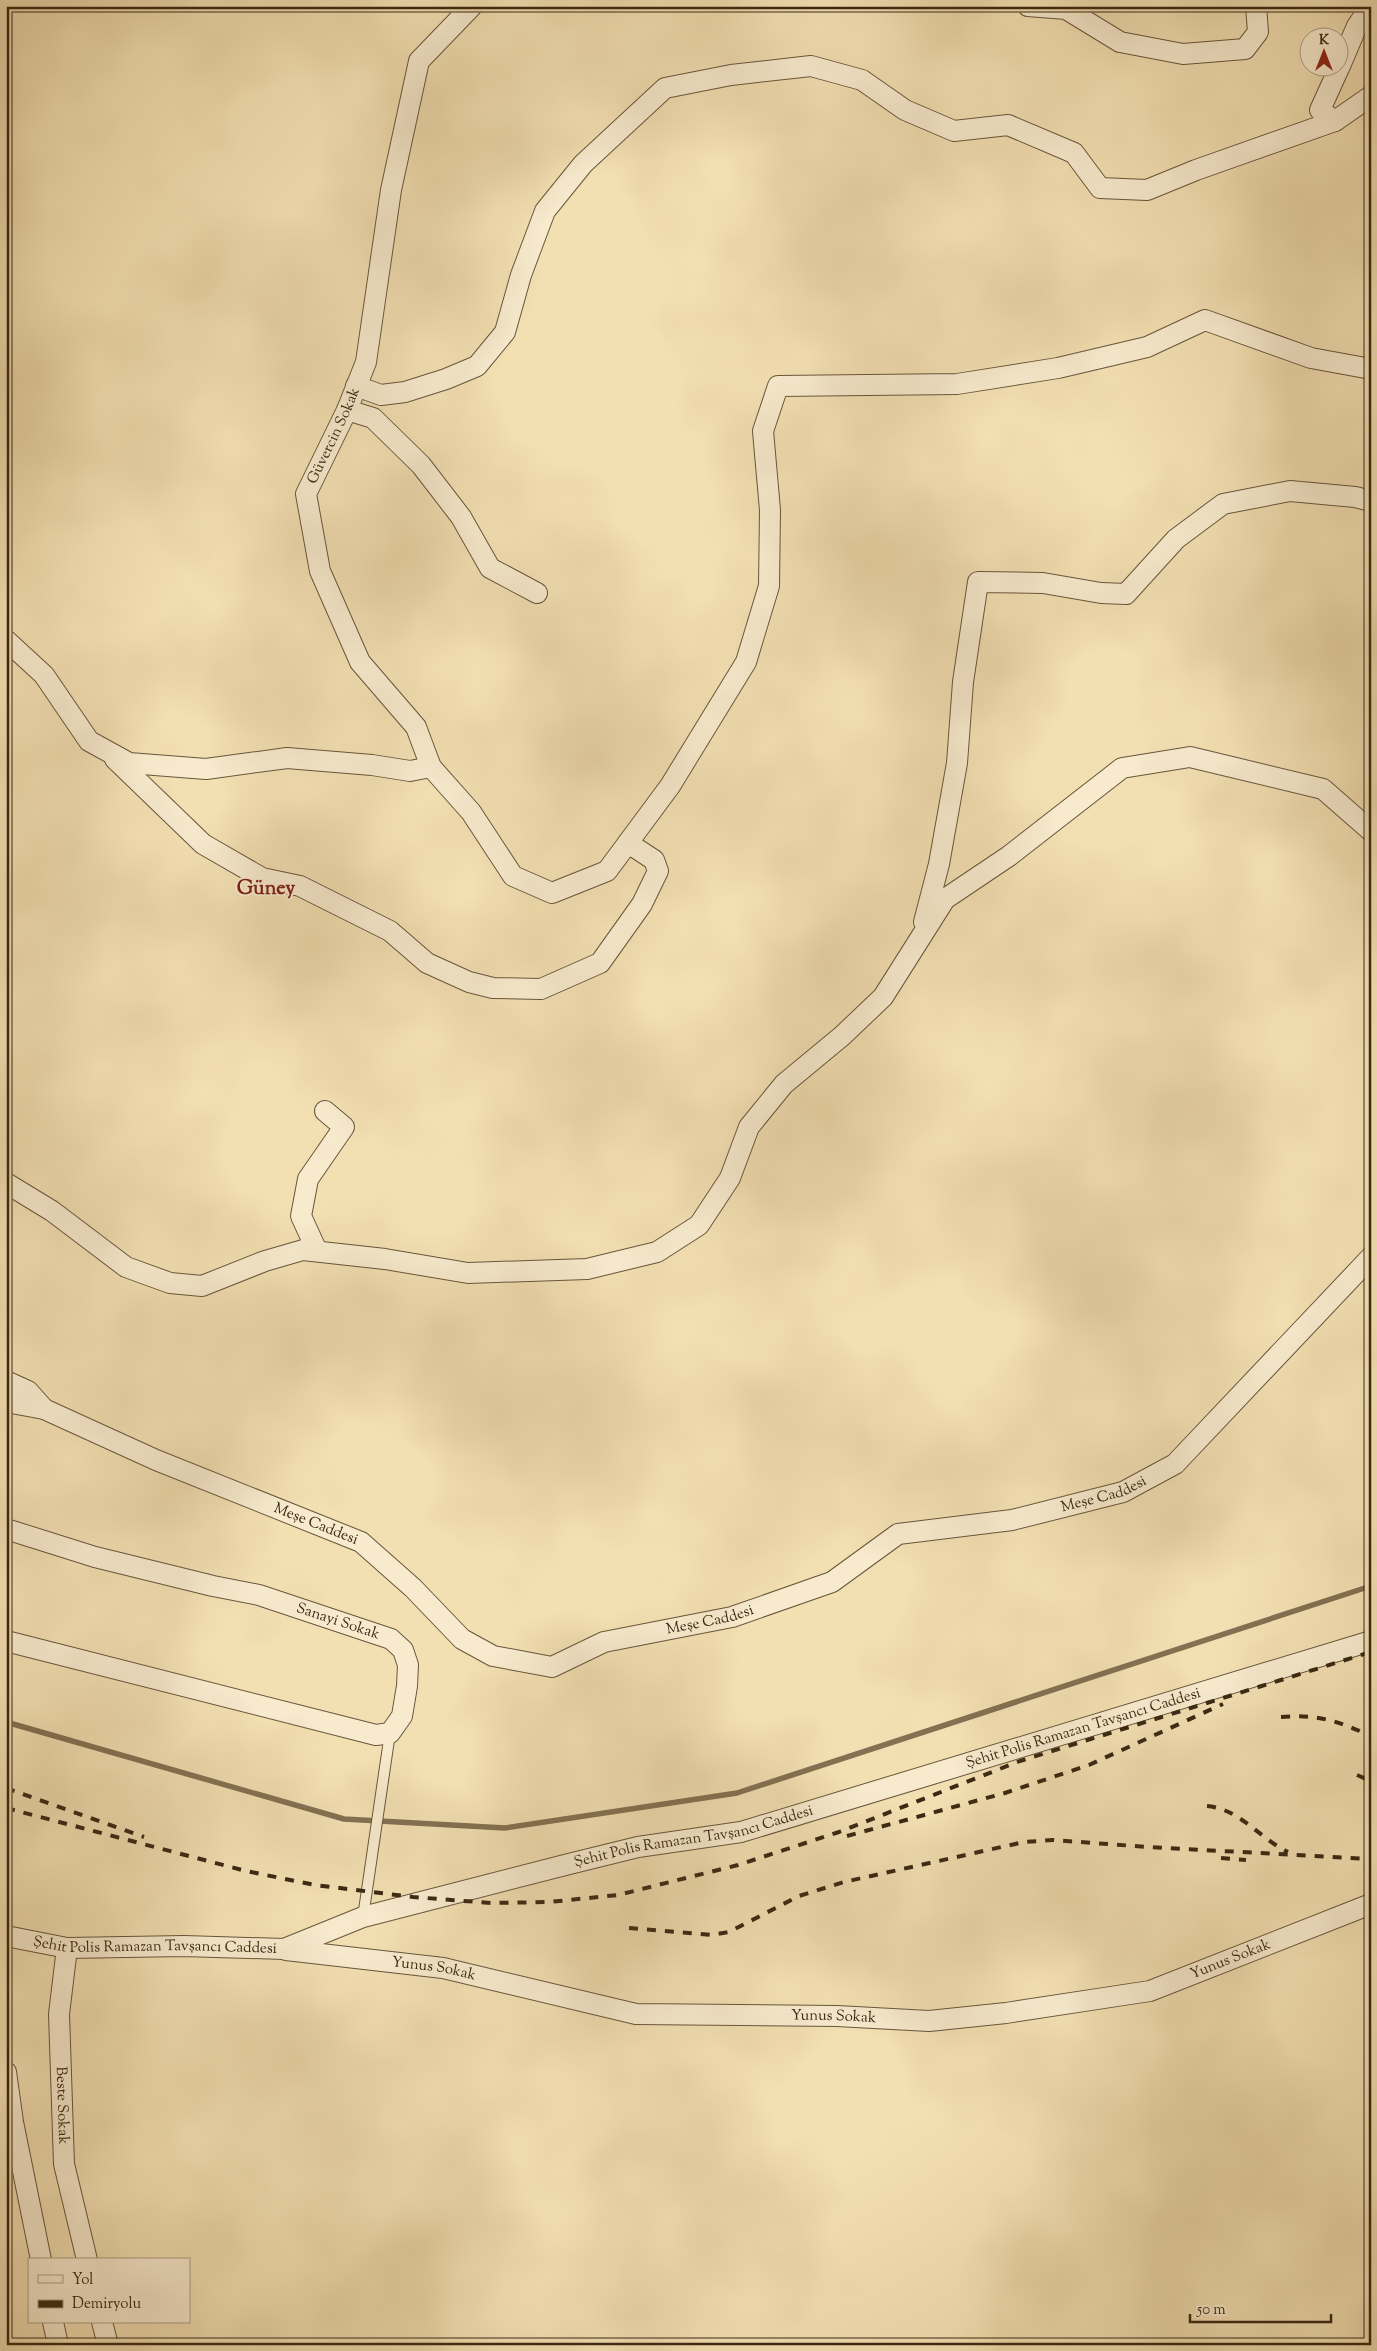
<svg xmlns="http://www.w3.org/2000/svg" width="1377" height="2351" viewBox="0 0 1377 2351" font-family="'Sorts Mill Goudy',serif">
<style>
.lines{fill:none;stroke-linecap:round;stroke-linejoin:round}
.stream{stroke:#837152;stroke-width:5.5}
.service-casing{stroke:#68563b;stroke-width:12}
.minor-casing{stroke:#68563b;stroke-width:22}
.service{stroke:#f7eacd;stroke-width:10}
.minor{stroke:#f7eacd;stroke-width:20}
.rail{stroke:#3a2913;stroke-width:4;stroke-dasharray:9 9;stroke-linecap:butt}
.labels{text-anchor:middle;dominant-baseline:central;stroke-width:4;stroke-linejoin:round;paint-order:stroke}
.street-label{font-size:15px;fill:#3a2913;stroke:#f7eacd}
.district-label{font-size:20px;font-weight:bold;fill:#7a1f14;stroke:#f7eacd}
</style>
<rect width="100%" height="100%" fill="#f2dfb2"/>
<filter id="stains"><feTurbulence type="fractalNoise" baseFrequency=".004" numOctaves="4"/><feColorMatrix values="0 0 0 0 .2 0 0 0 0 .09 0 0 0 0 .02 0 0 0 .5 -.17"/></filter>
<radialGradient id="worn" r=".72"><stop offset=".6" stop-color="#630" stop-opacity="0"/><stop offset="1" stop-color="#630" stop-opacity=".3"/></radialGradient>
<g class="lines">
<path class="stream" d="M6 1722 344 1819 505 1828 737 1793 1371 1586"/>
<g class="service-casing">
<path id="service" d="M363 1917 390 1733"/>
</g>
<g class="minor-casing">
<g id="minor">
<path d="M1028 6 1066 9 1120 42 1183 54 1245 49 1258 32 1256 6"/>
<path d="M1340 66 1357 26 1371 6"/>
<path d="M1339 68 1320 110 1335 121 1371 96"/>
<path d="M356 386 381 395 405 392 446 379 477 366 505 332 521 275 545 211 583 164 665 88 731 75 811 66 862 80 905 110 954 131 1008 125 1074 153 1100 188 1147 190 1196 170 1335 121"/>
<path d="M347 410 373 418 421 465 461 517 490 568 537 593"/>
<path id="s1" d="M6 640 44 675 89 741 129 763 206 769 287 758 372 765 410 771 431 767 416 727 360 662 320 571 306 494 347 410 366 362 391 190 419 61 472 6"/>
<path d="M115 759 203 844 262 878 300 886 390 931 427 963 469 982 493 988 541 989 600 963 642 904 658 871 654 860 628 843"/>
<path d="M431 767 471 812 513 876 552 893 607 871 670 786 746 662 769 586 770 510 763 431 778 386 957 384 1058 368 1147 347 1205 320 1311 358 1371 369"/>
<path d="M924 922 939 864 957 763 963 682 978 582 1043 583 1101 593 1126 594 1176 539 1223 504 1290 491 1355 497 1371 501"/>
<path d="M6 1183 52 1211 126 1267 170 1283 202 1286 265 1261 303 1250 385 1259 468 1273 587 1269 657 1252 699 1225 730 1178 749 1127 784 1084 842 1036 883 997 945 899 1009 856 1122 768 1190 757 1323 789 1371 831"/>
<path d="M317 1251 301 1216 308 1179 344 1127 325 1111"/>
<path d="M6 1381 28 1391 44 1409"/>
<path id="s2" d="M6 1402 44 1409 156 1460 361 1542 413 1588 462 1639 493 1656 552 1667 604 1642 732 1617 832 1582 898 1534 1012 1520 1123 1492 1175 1464 1371 1257"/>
<path id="s3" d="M6 1529 95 1557 213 1586 259 1595 391 1639 403 1650 408 1665 407 1686 402 1716 390 1733 376 1735 6 1641"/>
<path id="s4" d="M6 1936 67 1948 184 1946 284 1949 363 1917 569 1864 638 1847 741 1832 1371 1641"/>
<path id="s5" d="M67 1948 59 2014 64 2164 87 2260"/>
<path id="s6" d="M286 1950 443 1968 636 2014 837 2016 929 2021 1006 2013 1150 1991 1371 1904"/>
<path d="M6 2072 13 2122 41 2260"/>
<path d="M53 2322 58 2345"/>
<path d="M102 2322 108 2345"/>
</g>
</g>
<use href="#service" class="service"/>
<use href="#minor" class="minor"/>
<path class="rail" d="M1281 1717C1318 1714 1338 1721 1371 1736
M1357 1775 1371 1781
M6 1788 144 1837
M1207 1806C1240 1809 1259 1838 1288 1852
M6 1808 246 1871 315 1885 413 1897 491 1903 549 1902 618 1895 738 1865 839 1832 1020 1761 1371 1652
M847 1836 1005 1793 1089 1765 1223 1704
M1221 1858 1246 1860
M629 1928 712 1935 729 1932 799 1896 844 1882 1024 1842 1053 1840 1148 1847 1371 1859"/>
</g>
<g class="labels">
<g class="street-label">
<text stroke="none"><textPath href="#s1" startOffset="852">Güvercin Sokak</textPath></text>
<text stroke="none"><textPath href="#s2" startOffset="1204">Meşe Caddesi</textPath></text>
<text stroke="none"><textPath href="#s2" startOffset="334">Meşe Caddesi</textPath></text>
<text stroke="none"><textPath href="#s2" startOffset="784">Meşe Caddesi</textPath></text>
<text stroke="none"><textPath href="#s3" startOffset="345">Sanayi Sokak</textPath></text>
<text stroke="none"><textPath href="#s4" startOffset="1110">Şehit Polis Ramazan Tavşancı Caddesi</textPath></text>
<text stroke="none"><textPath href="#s4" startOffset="705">Şehit Polis Ramazan Tavşancı Caddesi</textPath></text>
<text stroke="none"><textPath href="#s4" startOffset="150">Şehit Polis Ramazan Tavşancı Caddesi</textPath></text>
<text stroke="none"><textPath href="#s6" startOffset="959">Yunus Sokak</textPath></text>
<text stroke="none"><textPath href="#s6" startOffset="149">Yunus Sokak</textPath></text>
<text stroke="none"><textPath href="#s6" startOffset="554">Yunus Sokak</textPath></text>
<text stroke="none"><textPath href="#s5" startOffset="158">Beste Sokak</textPath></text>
</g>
<g class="district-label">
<text x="266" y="889">Güney</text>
</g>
</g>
<rect width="1377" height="2351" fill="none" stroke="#f2dfb2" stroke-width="25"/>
<rect x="8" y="8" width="1362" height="2336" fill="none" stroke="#3a2913" stroke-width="2.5"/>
<rect x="12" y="12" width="1352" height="2326" fill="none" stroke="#3a2913"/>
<rect x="28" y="2258" width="162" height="65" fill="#f7eacd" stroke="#ab9d83"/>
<rect x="38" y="2275" width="25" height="8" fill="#f7eacd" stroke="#ab9d83"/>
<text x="72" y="2284" font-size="15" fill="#3a2913">Yol</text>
<rect x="38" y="2300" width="25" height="8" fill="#3a2913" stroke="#ab9d83"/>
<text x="72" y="2308" font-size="15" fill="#3a2913">Demiryolu</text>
<g transform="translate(1324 52)"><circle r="24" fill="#f7eacd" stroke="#ab9d83"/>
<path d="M0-4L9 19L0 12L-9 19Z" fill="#8f2418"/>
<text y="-8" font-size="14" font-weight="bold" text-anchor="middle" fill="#3a2913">K</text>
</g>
<path d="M1190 2314v8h141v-8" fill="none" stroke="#3a2913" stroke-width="2.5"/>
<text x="1197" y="2314" font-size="15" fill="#3a2913" stroke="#f7eacd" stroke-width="4" paint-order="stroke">50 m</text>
<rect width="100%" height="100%" filter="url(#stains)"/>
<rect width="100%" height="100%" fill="url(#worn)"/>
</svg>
